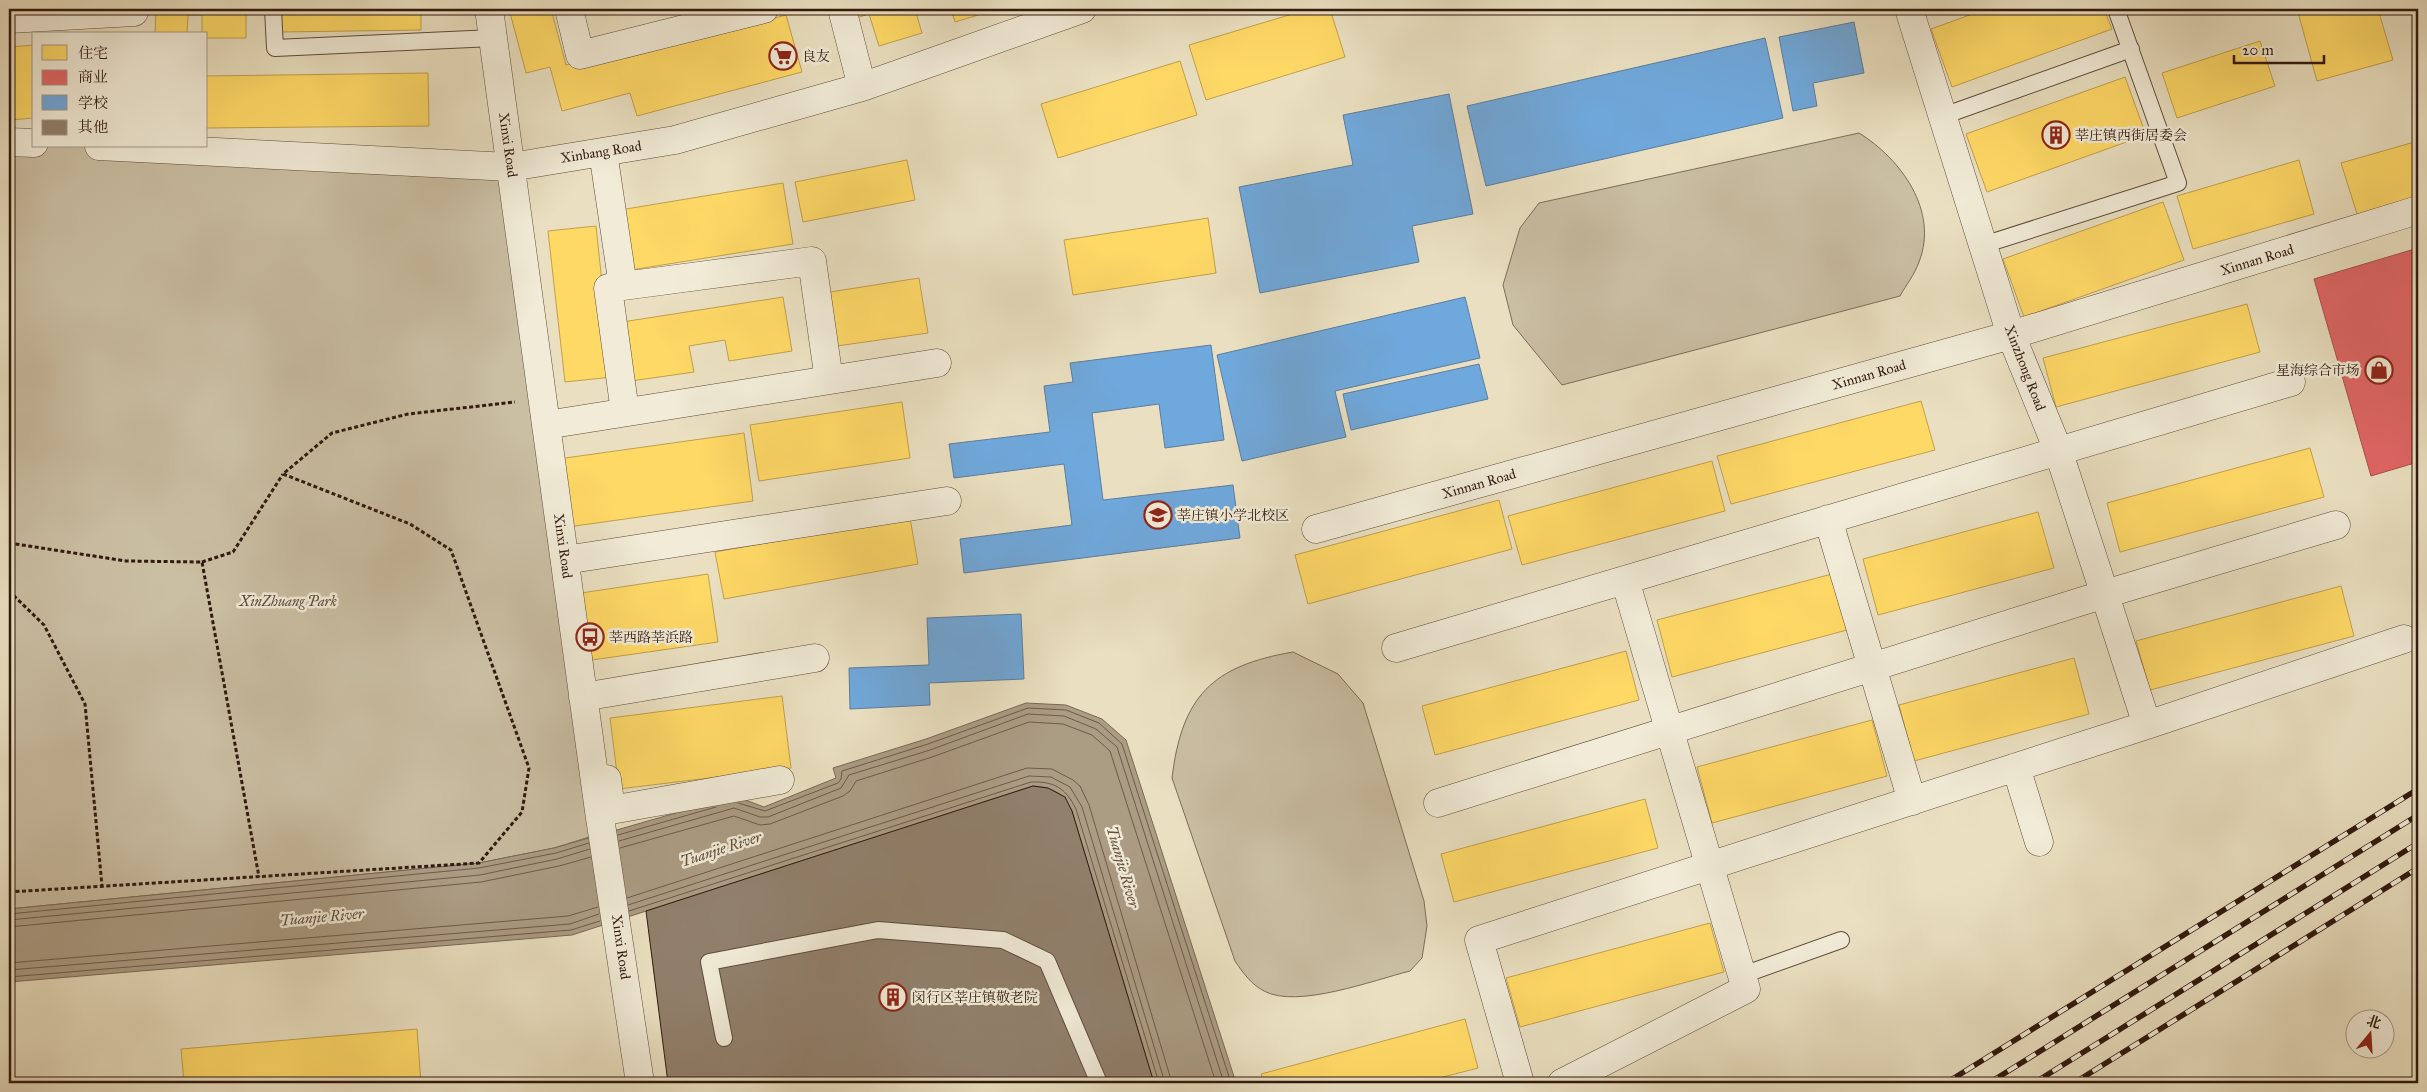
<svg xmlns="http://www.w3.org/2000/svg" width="2427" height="1092" viewBox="0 0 2427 1092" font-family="'IM FELL Great Primer','Noto Serif SC',serif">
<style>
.green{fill:#cabea3;stroke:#7d6c59}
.water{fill:#ab9c84;stroke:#7a6855}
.homes{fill:#ffd966;stroke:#c19f4c}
.shops{fill:#e06666;stroke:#ab4f4c}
.schools{fill:#6fa8dc;stroke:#5c7d9e}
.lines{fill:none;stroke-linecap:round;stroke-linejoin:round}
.shore{stroke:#6e5a4a;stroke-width:1}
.building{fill:#91806c;stroke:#30190f}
.service-casing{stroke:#5e4b3c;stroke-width:18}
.minor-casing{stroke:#5e4b3c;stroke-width:29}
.path{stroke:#30190f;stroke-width:3;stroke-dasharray:4 2.5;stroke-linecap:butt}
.service{stroke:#f1ebd7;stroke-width:16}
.minor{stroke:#f1ebd7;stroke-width:28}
.rail-casing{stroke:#30190f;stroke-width:5.5}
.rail{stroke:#f1ebd7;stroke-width:4;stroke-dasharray:11;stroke-linecap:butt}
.labels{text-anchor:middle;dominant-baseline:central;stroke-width:5;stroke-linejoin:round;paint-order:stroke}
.poi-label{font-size:14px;fill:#30190f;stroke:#f1ebd7;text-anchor:start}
.street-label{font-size:14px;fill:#30190f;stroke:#f1ebd7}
.park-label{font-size:14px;font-style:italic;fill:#5e4b3b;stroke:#f1ebd7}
.water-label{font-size:15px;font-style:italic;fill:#614d3e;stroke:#f1ebd7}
</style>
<rect width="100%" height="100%" fill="#eae0c1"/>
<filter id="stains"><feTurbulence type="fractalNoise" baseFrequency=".004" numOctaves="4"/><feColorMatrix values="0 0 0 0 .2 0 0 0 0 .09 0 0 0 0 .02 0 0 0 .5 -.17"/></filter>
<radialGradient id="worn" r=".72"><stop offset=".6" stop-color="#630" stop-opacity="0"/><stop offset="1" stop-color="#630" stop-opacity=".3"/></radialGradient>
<path class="green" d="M1859 133C1901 159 1939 211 1919 262 1915 274 1906 285 1900 296L1562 385 1513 325 1503 285 1520 228 1539 203Z
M9 142 34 146H99L511 167 602 833 554 848 479 863 9 909Z
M1293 652 1338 674 1363 703 1424 901 1427 926 1422 958 1410 971C1374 980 1297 1009 1264 991 1252 985 1243 973 1235 961L1172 778C1182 696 1212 666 1293 652Z"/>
<path class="water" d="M1026 703 1066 705 1102 719 1126 740 1236 1083H1154L1072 811C1062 792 1054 788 1033 786L572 935 9 982V909L479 863 554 848 735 796 764 807 836 778 833 768 926 739Z"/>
<path class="homes" d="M156 9H246V38H206V34H202V15H188L187 34H155Z
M280 9H421V30L281 32Z
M509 9H551L566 65 624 50 626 58 786 15 802 72 637 116 630 93 562 111 550 67 526 73Z
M854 9H915L922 33 879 46 869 14 856 18Z
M951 9H998L955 22Z
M1309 9H1330L1345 57 1206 100 1189 45Z
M1986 9H2104L2112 29 1952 87 1931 29Z
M2297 9H2378L2393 60 2317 81Z
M2260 41 2275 86 2177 118 2162 73Z
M34 45V118L9 120V47Z
M1180 61 1197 115 1058 158 1041 104Z
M428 73 429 126 206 128V76Z
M2125 77 2146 135 1987 192 1966 134Z
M2418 141V199L2358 217 2341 163Z
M907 160 915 200 803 222 795 182Z
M2299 160 2314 214 2193 249 2177 196Z
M783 183 793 244 631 270 620 210Z
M2163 202 2184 260 2024 317 2003 259Z
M1208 218 1216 273 1073 295 1064 240Z
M596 226 612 377 565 382 548 231Z
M919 278 928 333 837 346 830 292Z
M783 297 792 351 729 361 725 340 689 346 694 372 631 381 622 322Z
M2247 304 2260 352 2056 407 2043 358Z
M1921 401 1935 450 1731 504 1717 456Z
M902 402 910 458 759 481 750 425Z
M744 433 753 501 568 527 558 459Z
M2310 448 2324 497 2120 552 2107 503Z
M1712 461 1725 511 1522 565 1508 516Z
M1499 500 1512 549 1308 604 1295 555Z
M2038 512 2054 568 1878 615 1863 559Z
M910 518 918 564 724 599 715 552Z
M708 574 718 642 592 660 581 593Z
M1832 574 1847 630 1672 677 1657 620Z
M2341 586 2354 636 2150 690 2136 641Z
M1626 651 1639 700 1435 755 1422 706Z
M2074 658 2089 714 1914 761 1899 705Z
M782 696 791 768 619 789 610 718Z
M1872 720 1887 776 1712 823 1697 767Z
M1645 799 1658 848 1454 902 1441 854Z
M1710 923 1724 972 1520 1027 1506 978Z
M1465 1019 1478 1068 1420 1083H1264L1261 1074Z
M417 1029 421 1083H184L181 1049Z"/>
<path class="shops" d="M2418 248V462L2371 476 2314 279Z"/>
<path class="schools" d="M1854 22 1864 73 1813 83 1817 106 1793 111 1779 37Z
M1765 38 1783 118 1486 186 1467 106Z
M1449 94 1473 214 1412 226 1419 262 1260 293 1239 187 1353 165 1343 115Z
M1465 297 1480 358 1335 391 1346 437 1242 461 1217 355Z
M1211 345 1224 440 1165 448 1159 404 1092 413 1103 500 1233 485 1240 538 964 573 960 539 1072 525 1064 464 954 478 949 444 1050 432 1044 386 1073 382 1070 363Z
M1479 364 1488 399 1351 430 1343 394Z
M1021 614 1024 679 929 683 930 705 850 709 849 668 929 665 927 618Z"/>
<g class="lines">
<path class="shore" d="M738 803 765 811 838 783 841 779 842 771 928 744 1028 708 1066 710 1099 723 1122 744 1231 1083
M618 835 716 807
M619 841 734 808 760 817H768L841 788 849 775 930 750 1028 714 1064 716 1096 729 1117 747 1224 1083
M620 848 734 816 760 825 770 824 843 796 850 791 856 781 932 757 1029 722 1063 724 1092 735 1110 751 1216 1083
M627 898 1027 768 1052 769 1073 780 1080 786 1089 805 1172 1083
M628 905 1029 776 1051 777 1070 787 1082 807 1165 1083
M629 911 1031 782C1055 781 1066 789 1076 809L1159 1083
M9 914 479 868 556 853 589 843
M9 920 480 875 557 859 590 849
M9 927 481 882 559 866 591 857
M9 963 568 916 598 907
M9 970 570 924 599 914
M9 977 571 930 600 921"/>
</g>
<path class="building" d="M1033 786 1048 788 1065 797 1072 811 1154 1083H668L646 911Z"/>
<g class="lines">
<g class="service-casing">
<path id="service" d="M273 9 275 48 493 38
M1943 116 2131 49
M1983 245 2178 183 2116 9
M1743 975 1841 940
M724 1038 709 962 878 930 1003 940 1047 961 1099 1083"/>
</g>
<g class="minor-casing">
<path id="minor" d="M489 9 599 811 640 1083
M569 9 580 55 764 9
M842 9 862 87
M1909 9 2011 335 2058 450 2147 725
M9 19 134 12
M9 142 34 143
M99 146 511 167 675 140 862 87 1082 9
M603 152 623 286
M625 412 608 288 812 261 829 380
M546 425 937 363
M1828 519 1912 801
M1316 529 2011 335 2418 210
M565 560 947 501
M1396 648 2291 382
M583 697 815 658
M2016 767 2039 842
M607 779 611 810 780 780
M1438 803 2105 594 2336 525
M1520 1083 1479 940 2147 725 2404 639
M1562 1083 1746 989 1625 580"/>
</g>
<path class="path" d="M9 543 126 561 202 562 259 877
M202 562 233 552 283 474
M9 591 44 625 85 704 102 886
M9 892 479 863 522 812 529 768 451 550 410 524 283 474 332 433 408 414 515 402"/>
<use href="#service" class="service"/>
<use href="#minor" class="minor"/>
<g class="rail-casing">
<path id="rail" d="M1946 1083 2418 789
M1989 1083 2418 815
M2034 1083 2418 843
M2074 1083 2418 868"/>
</g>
<use href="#rail" class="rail"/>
</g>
<defs>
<g id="supermarket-ring" transform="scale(1.4375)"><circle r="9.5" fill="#f1ebd7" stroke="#8f2418" stroke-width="1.5"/><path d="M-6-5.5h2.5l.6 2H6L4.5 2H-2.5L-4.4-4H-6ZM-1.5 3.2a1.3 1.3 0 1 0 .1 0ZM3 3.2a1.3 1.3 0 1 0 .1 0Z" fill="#8f2418"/></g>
<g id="building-ring" transform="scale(1.4375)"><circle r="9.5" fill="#f1ebd7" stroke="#8f2418" stroke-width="1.5"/><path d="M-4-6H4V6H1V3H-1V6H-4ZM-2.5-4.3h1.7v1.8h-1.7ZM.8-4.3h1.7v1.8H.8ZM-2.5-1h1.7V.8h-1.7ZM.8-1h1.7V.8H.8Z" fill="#8f2418"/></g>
<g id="shop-ring" transform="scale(1.4375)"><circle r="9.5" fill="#f1ebd7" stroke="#8f2418" stroke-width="1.5"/><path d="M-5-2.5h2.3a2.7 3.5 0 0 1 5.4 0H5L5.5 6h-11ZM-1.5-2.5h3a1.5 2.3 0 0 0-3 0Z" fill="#8f2418"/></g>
<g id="school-ring" transform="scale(1.4375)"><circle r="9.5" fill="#f1ebd7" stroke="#8f2418" stroke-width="1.5"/><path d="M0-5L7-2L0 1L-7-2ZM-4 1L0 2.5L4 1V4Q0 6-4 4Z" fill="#8f2418"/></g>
<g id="bus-ring" transform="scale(1.4375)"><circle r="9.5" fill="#f1ebd7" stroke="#8f2418" stroke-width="1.5"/><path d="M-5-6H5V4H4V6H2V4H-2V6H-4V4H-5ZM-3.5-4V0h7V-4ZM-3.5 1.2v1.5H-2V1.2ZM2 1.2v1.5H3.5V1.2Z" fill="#8f2418"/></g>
</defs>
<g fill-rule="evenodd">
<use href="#supermarket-ring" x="783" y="56"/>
<use href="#building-ring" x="2056" y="135"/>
<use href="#shop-ring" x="2379" y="370"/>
<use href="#school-ring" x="1158" y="515"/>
<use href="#bus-ring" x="590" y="637"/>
<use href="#building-ring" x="893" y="997"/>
</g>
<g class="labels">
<g class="poi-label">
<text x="802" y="56">良友</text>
<text x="2075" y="135">莘庄镇西街居委会</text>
<text x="2360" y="370" text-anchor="end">星海综合市场</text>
<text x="1177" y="515">莘庄镇小学北校区</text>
<text x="609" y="637">莘西路莘浜路</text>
<text x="912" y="997">闵行区莘庄镇敬老院</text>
</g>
<g class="street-label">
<text transform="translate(508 145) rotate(82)">Xinxi Road</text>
<text transform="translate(601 152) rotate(-9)">Xinbang Road</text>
<text transform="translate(2257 260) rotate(-17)">Xinnan Road</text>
<text transform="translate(2025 368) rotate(69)">Xinzhong Road</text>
<text transform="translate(1869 375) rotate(-16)">Xinnan Road</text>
<text transform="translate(1479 484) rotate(-16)">Xinnan Road</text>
<text transform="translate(563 546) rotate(82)">Xinxi Road</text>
<text transform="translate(621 947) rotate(82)">Xinxi Road</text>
</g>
<g class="park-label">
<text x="288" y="601">XinZhuang Park</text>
</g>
<g class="water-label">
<text transform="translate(721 849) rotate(-18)">Tuanjie River</text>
<text transform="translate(1123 867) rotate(74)">Tuanjie River</text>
<text transform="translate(322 917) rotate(-5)">Tuanjie River</text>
</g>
</g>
<rect width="2427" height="1092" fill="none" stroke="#eae0c1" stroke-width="30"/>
<rect x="10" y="10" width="2407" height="1072" fill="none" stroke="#30190f" stroke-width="2.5"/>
<rect x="15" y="15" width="2397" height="1062" fill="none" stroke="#30190f"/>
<rect x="32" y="32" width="175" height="115" fill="#f1ebd7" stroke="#a49787"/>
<rect x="42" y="45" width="25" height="15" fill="#ffd966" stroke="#a49787"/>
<text x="78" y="58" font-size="15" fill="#30190f">住宅</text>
<rect x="42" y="70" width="25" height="15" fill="#e06666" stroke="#a49787"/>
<text x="78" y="82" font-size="15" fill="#30190f">商业</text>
<rect x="42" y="95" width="25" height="15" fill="#6fa8dc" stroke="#a49787"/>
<text x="78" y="108" font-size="15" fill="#30190f">学校</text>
<rect x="42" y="120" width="25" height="15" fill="#91806c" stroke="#a49787"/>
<text x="78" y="132" font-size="15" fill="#30190f">其他</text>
<g transform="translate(2370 1034) rotate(18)"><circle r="24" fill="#f1ebd7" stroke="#a49787"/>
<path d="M0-4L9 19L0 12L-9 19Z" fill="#8f2418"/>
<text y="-8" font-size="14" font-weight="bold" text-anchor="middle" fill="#30190f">北</text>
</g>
<path d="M2234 55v8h90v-8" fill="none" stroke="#30190f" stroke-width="2.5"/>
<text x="2242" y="55" font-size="15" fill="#30190f" stroke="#f1ebd7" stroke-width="4" paint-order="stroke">20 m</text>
<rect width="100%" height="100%" filter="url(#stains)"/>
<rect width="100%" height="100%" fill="url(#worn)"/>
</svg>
